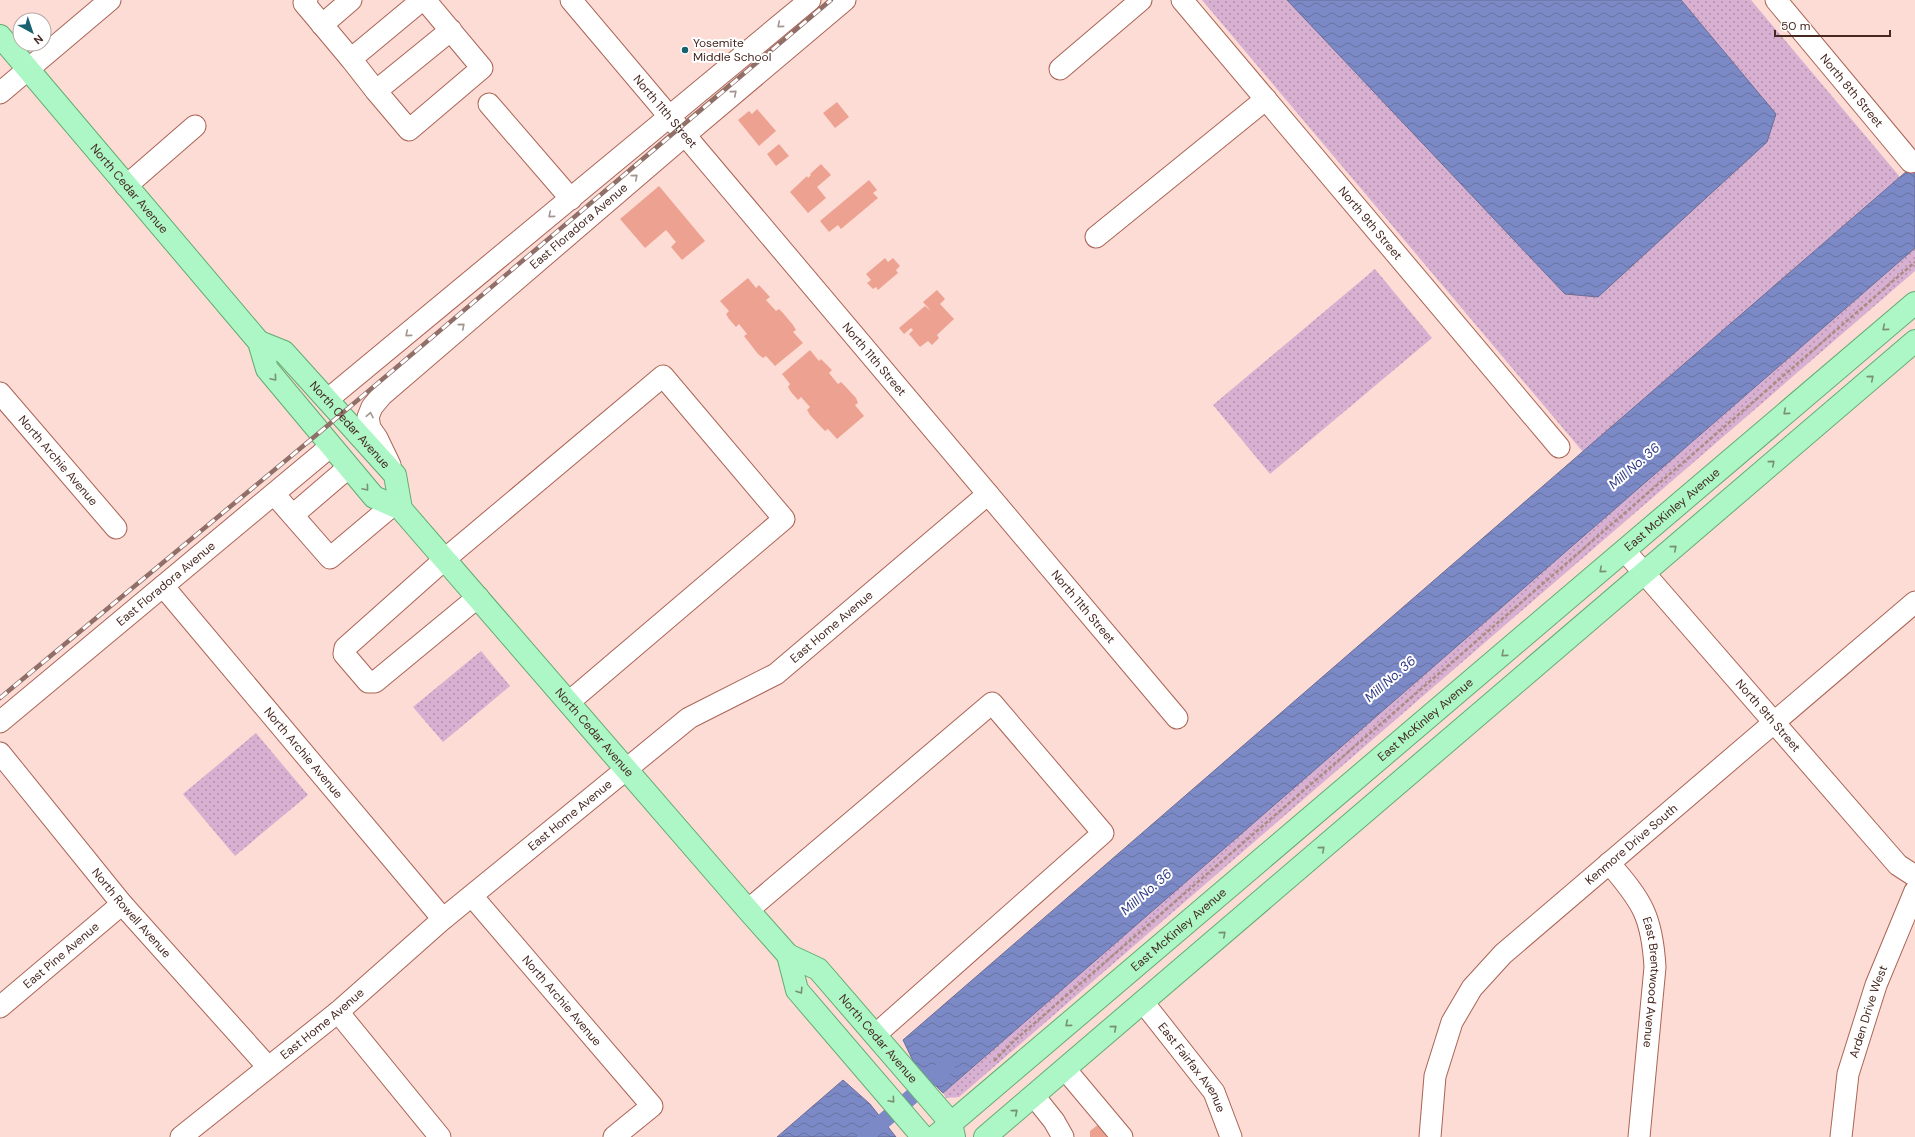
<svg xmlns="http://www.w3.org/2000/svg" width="1915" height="1137" viewBox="0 0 1915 1137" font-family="'DM Sans',sans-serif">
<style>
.grass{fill:url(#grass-dots)}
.water{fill:url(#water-waves);stroke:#6b6d95}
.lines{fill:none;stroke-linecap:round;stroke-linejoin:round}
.canal{stroke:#7b8ac7;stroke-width:16}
.building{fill:#eda291}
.minor-casing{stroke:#aa6455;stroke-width:23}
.major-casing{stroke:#64ab72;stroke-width:24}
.path{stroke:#ab8b84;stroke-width:2.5;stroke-dasharray:4 2;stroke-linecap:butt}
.minor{stroke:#fff;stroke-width:21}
.major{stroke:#acf7c5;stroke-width:22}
.rail-casing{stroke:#8f6f68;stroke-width:4.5}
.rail{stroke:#fff;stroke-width:3;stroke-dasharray:9;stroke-linecap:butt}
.oneway{stroke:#a29490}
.oneway2{stroke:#799073}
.poi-dot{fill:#186270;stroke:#fff;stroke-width:1.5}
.labels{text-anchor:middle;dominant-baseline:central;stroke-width:4;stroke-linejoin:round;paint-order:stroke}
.poi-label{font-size:12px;fill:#462821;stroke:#fff;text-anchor:start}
.street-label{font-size:12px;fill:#462821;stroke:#fff}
.water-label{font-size:13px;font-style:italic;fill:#2f3a84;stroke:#fff}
</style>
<defs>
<pattern id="grass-dots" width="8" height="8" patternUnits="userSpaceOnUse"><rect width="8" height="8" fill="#d8b0d1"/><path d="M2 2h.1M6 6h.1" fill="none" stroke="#b18fa9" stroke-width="1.8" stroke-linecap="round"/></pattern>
<pattern id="water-waves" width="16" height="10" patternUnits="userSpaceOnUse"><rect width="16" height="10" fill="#7b8ac7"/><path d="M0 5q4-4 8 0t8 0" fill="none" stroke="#6771a1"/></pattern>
</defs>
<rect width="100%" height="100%" fill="#fddcd5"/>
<path class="grass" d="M1202 0H1751L1900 177 1583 452Z
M1915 248V271L959 1097 946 1098 943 1093Z
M1375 269 1432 338 1270 474 1213 405Z
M481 651 510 686 443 742 413 707Z
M256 733 308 795 235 856 183 794Z"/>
<path class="water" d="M1287 0H1681L1776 114 1767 142 1598 297 1565 294Z
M1915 164V248L943 1093 915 1065 903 1040Z
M843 1080 870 1104 896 1137H777Z"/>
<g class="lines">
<path class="canal" d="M865 1137 947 1066"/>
</g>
<path class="building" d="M837 102 849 117 835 128 823 113Z
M757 109 776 131 759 146 738 120 749 111 752 114Z
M779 144 789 156 776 166 767 154Z
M821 164 831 175 817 187 826 198 808 213 790 192 807 176 808 178 811 175 810 174Z
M869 180 877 190 873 193 878 198 841 229 838 225 829 232 820 221Z
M659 186 705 241 682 260 671 247 676 242 666 230 645 248 620 219Z
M885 258 888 262 893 258 900 266 896 270 898 273 878 290 876 287 873 289 867 283 871 280 866 274Z
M748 278 756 288 759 285 770 297 766 300 776 311 779 309 783 313 793 325 796 330 793 332 803 343 775 366 766 356 763 358 758 354 744 336 747 334 739 324 736 327 729 319 726 314 729 311 720 301Z
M937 290 945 299 940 304 954 319 937 335 939 338 932 345 928 341 920 347 909 334 913 330 911 328 904 334 899 328 925 306 931 311 923 302Z
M810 350 819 361 821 359 832 370 829 373 838 384 841 382 845 386 856 398 858 403 855 405 864 416 837 439 828 429 825 431 821 427 810 415 807 410 810 407 801 397 798 400 791 392 788 387 790 384 782 374Z
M1099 1124 1109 1137H1090V1131Z"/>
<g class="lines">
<g class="minor-casing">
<g id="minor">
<path d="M307 0 304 3 351 59 422 0"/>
<path d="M425 0 482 68 409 130 376 91 451 30"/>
<path id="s1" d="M571 0 1177 718"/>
<path id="s2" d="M1182 0 1559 447"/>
<path id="s3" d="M1776 0 1911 162"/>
<path d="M322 25 351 0"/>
<path d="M351 59 376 91"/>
<path d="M1060 69 1141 0"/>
<path d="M0 93 110 0"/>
<path d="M489 104 571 199"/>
<path d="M126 186 195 126"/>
<path d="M1096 237 1266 99"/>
<path id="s4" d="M0 393 116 528"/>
<path d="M327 400 810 0"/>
<path id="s5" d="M390 465 377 438 370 428 368 417 372 407 382 395 685 135 845 0"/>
<path d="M274 494 330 558 393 505"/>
<path d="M293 515 349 467"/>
<path id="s6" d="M1625 551 1898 865 1915 876"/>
<path id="s7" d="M163 586 443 919"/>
<path d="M478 597 375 682H368L344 654 345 648 445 559 663 376 784 519 569 702"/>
<path id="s8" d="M0 722 331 446"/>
<path id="s9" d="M0 753 122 904 268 1067"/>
<path id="s10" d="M1609 863C1642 901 1652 916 1655 967L1639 1137"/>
<path id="s11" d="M472 896 652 1106 614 1137"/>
<path d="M748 910 992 703 1103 833 875 1035"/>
<path id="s12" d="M1143 1002 1214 1092 1231 1137"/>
<path id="s13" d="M0 1007 122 904"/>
<path d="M338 1012 440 1137"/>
<path d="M1065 1069 1122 1137"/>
<path d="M1034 1096 1054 1121 1063 1137"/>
<path id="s14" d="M181 1137 338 1012 443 919 689 718 776 674 988 494"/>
<path id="s15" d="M1430 1137 1435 1076 1452 1022 1472 988 1503 954 1915 602"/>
<path id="s16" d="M1841 1137 1848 1074 1876 985 1915 891"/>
</g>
</g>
<g class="major-casing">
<g id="major">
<path id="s17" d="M0 36 259 342 267 369 374 497 401 509 748 910 788 955 818 969 951 1123 954 1137"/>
<path id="s18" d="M259 342 284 352 395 475 401 509"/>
<path d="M788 955 797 990 923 1137"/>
<path id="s19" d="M935 1137 1915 303"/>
<path d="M985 1137 1915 341"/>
</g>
</g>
<path class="path" d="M994 1061 1015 1040 1915 262"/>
<use href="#minor" class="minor"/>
<use href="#major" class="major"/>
<g class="rail-casing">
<path id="rail" d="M0 698 320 432 831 0"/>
</g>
<use href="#rail" class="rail"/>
</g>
<defs><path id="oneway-chevron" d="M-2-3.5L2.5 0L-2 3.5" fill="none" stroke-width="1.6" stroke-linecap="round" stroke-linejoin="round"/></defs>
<g class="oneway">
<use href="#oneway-chevron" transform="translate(780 25) rotate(140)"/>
<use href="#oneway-chevron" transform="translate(734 93) rotate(-40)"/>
<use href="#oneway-chevron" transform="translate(635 177) rotate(-41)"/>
<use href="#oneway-chevron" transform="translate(551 215) rotate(140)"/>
<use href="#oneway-chevron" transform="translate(462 326) rotate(-41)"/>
<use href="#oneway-chevron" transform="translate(408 334) rotate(140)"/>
<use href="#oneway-chevron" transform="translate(370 415) rotate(-79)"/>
</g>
<g class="oneway2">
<use href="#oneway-chevron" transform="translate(1885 328) rotate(140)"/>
<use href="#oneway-chevron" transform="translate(274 378) rotate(50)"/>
<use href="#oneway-chevron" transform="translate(1871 378) rotate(-41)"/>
<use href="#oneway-chevron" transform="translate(1786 412) rotate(140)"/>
<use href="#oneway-chevron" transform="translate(1772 463) rotate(-41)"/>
<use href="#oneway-chevron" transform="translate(366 488) rotate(50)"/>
<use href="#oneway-chevron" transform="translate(1674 548) rotate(-41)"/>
<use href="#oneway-chevron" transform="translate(1602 570) rotate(139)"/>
<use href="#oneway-chevron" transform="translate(1504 654) rotate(139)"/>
<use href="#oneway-chevron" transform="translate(1322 849) rotate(-41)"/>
<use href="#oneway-chevron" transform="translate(1223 934) rotate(-41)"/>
<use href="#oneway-chevron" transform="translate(800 991) rotate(57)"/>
<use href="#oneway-chevron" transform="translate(1068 1024) rotate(140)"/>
<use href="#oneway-chevron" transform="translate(1114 1028) rotate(-40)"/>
<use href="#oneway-chevron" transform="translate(892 1100) rotate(49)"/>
<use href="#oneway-chevron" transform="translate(1015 1112) rotate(-40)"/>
</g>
<circle class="poi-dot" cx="685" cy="50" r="4"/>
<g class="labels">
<g class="poi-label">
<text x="693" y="43">Yosemite<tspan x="693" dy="14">Middle School</tspan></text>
</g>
<g class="street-label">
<text stroke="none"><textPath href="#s3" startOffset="118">North 8th Street</textPath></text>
<text stroke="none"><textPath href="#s1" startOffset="146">North 11th Street</textPath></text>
<text stroke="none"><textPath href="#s17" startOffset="200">North Cedar Avenue</textPath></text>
<text stroke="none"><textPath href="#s2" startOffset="292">North 9th Street</textPath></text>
<text stroke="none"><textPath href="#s5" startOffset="339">East Floradora Avenue</textPath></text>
<text stroke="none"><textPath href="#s1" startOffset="470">North 11th Street</textPath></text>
<text stroke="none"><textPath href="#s18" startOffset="125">North Cedar Avenue</textPath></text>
<text stroke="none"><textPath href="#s4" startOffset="89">North Archie Avenue</textPath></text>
<text stroke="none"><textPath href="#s19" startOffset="968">East McKinley Avenue</textPath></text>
<text stroke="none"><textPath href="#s8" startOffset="216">East Floradora Avenue</textPath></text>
<text stroke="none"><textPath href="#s1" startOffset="794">North 11th Street</textPath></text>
<text stroke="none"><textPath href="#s14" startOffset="829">East Home Avenue</textPath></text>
<text stroke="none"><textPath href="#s6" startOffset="218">North 9th Street</textPath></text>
<text stroke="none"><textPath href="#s19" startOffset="644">East McKinley Avenue</textPath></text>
<text stroke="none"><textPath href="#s17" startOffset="921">North Cedar Avenue</textPath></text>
<text stroke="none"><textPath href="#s7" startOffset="218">North Archie Avenue</textPath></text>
<text stroke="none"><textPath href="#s14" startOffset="505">East Home Avenue</textPath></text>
<text stroke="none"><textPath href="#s15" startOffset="372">Kenmore Drive South</textPath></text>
<text stroke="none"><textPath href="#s9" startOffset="207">North Rowell Avenue</textPath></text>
<text stroke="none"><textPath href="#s19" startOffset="320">East McKinley Avenue</textPath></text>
<text stroke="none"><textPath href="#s13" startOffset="80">East Pine Avenue</textPath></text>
<text stroke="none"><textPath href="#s10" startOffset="132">East Brentwood Avenue</textPath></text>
<text stroke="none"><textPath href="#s11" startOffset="138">North Archie Avenue</textPath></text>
<text stroke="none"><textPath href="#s16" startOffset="129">Arden Drive West</textPath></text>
<text stroke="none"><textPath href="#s14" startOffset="181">East Home Avenue</textPath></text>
<text stroke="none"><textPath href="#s17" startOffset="1341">North Cedar Avenue</textPath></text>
<text stroke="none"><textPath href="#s12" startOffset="82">East Fairfax Avenue</textPath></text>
</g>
<g class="water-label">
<text transform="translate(1634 466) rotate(-41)">Mill No. 36</text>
<text transform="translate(1390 679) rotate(-41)">Mill No. 36</text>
<text transform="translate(1146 892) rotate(-41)">Mill No. 36</text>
</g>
</g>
<g transform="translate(32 32) rotate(140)"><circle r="19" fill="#ffffff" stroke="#b5a9a6"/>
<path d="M0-3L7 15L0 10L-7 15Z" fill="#186270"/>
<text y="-6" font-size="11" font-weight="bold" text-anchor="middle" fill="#462821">N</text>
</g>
<path d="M1775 30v6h115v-6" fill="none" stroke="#462821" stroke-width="2"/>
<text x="1781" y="30" font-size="12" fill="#462821" stroke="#ffffff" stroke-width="3" paint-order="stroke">50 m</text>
</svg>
